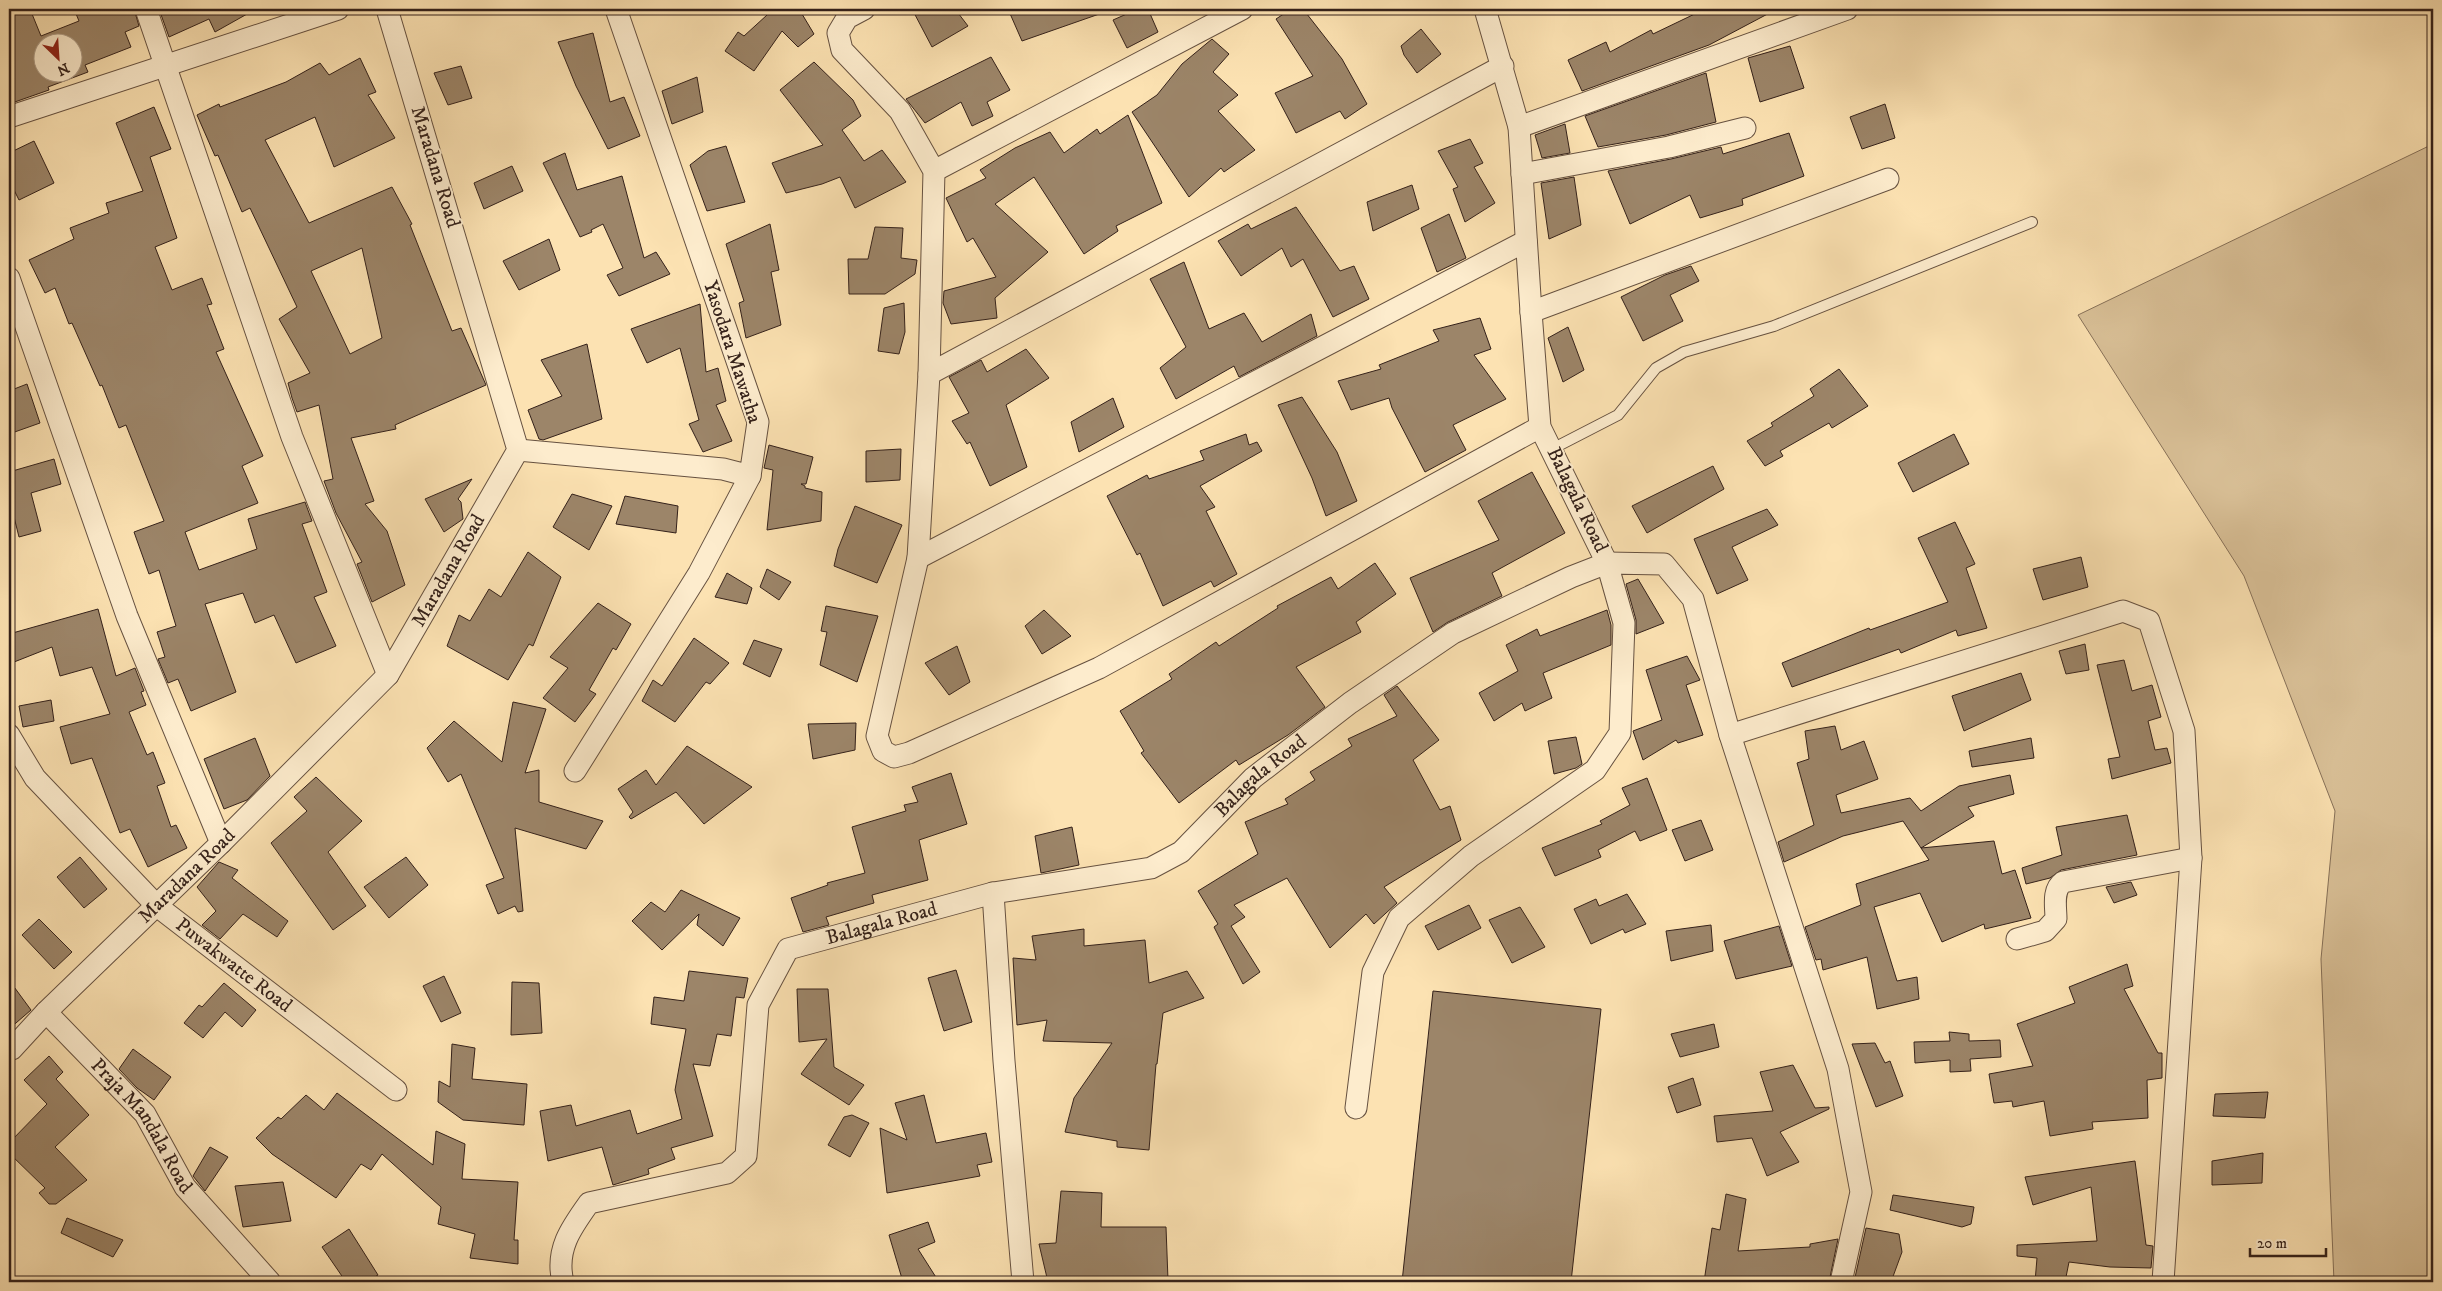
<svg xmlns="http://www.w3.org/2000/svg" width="2442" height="1291" viewBox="0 0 2442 1291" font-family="'IM FELL DW Pica',serif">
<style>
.green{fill:#dac198;stroke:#877159}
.building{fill:#9c8569;stroke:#34211a;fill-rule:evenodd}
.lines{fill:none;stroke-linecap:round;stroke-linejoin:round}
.service-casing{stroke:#665140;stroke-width:12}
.minor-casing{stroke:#665140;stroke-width:23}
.service{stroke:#fdeccd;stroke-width:10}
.minor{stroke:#fdeccd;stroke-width:21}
.labels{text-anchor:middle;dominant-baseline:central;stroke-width:4;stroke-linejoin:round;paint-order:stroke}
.street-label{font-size:20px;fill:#34211a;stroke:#fdeccd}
</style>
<rect width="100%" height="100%" fill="#fce2b2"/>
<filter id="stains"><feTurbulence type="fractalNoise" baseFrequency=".004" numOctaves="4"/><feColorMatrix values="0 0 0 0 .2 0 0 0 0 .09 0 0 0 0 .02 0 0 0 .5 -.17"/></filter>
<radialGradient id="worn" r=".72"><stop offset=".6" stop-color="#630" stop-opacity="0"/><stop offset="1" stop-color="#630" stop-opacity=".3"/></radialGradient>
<path class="green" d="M2433 144V1282H2334L2321 959 2335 811 2244 576 2078 315Z"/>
<path class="building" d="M9 9H30L41 36 79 21 74 9H134L139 26 125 32 131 47 85 65 88 72 48 87 49 90 9 104ZM42 42H72V72H42Z
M159 9H256L215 32 209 19 169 37Z
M761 9H799L814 34 798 47 782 31 754 71 725 51 738 32 744 36 767 15Z
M912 9H955L968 26 932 47Z
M1008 9H1105V12L1022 41Z
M1138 9H1148L1158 32 1127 48 1113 20Z
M1291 9H1303L1342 59 1367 104 1345 119 1340 111 1296 133 1275 93 1313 76 1276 19Z
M1705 9H1777L1709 45 1582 91 1568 60 1606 42 1610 52 1651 30 1653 34Z
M1421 29 1441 54 1417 73 1404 55 1401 46Z
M593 33 610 102 624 97 640 136 608 149 576 86 558 42Z
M1212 39 1229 54 1213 72 1238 95 1218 111 1255 150 1224 172 1221 168 1189 197 1132 112 1157 95 1182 64Z
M1790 46 1804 88 1760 102 1748 58Z
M991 57 1010 90 987 102 993 116 972 126 961 102 925 123 906 99Z
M360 58 376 92 368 95 395 138 334 167 315 117 265 140 309 223 392 187 412 224 410 225 452 331 461 328 486 385 395 425 396 429 351 438 374 501 365 504 387 531 405 585 372 602 357 564 362 562 336 513 324 481 333 479 319 405 297 412 292 398 288 383 310 373 279 319 297 307 250 208 242 212 218 155 215 156 197 115 219 104 220 107 286 82 320 63 329 75ZM362 248 382 338 350 354 311 271Z
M814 62 853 100 861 116 842 130 864 161 882 150 906 182 855 208 840 177 822 184 786 193 772 163 823 145 780 90Z
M461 66 472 98 448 105 434 73Z
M1706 73 1716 122 1666 135 1598 147 1585 116Z
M697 77 703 112 672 124 662 91Z
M1885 104 1895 138 1862 149 1850 117Z
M154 107 171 149 150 157 177 238 155 247 172 290 202 278 212 304 207 305 224 349 216 352 263 456 242 466 258 503 185 532 199 570 257 549 248 519 305 502 312 521 302 524 327 592 314 597 336 646 296 663 274 615 255 623 243 593 205 604 236 692 191 711 178 679 168 683 158 659 165 657 157 632 176 626 159 570 149 574 134 532 164 521 126 425 119 428 102 385 100 386 72 323 69 324 55 288 45 293 29 260 74 239 70 228 109 213 106 203 143 191 116 123Z
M1128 115 1162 203 1116 226 1118 231 1084 254 1034 177 995 204 1048 252 995 298 997 318 951 324 943 303 944 291 996 277 973 238 967 242 946 198 986 178 980 170 1015 148 1050 132 1064 153 1097 129 1100 134Z
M1565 124 1570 153 1542 158 1535 135Z
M1789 133 1804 176 1742 199 1743 205 1700 218 1690 195 1630 224 1608 171 1671 159 1721 147 1723 154Z
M1470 139 1483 163 1474 167 1495 203 1465 222 1453 189 1458 187 1438 151Z
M34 141 54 183 19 200 9 180V153Z
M726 146 745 202 707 211 690 165 708 151Z
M565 153 577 190 622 176 644 258 656 252 670 274 619 296 607 275 623 268 603 224 591 230 592 232 580 237 543 163Z
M512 166 523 191 484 209 474 183Z
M1574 177 1581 225 1549 239 1541 183Z
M1412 185 1419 209 1373 231 1367 202Z
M1296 207 1340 271 1354 266 1369 299 1333 317 1303 259 1291 267 1282 248 1241 276 1218 241 1248 224 1251 229Z
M1449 214 1466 258 1437 272 1421 228Z
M770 224 779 270 771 272 781 325 746 338 739 303 744 301 726 244Z
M875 227 903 228 901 258 917 260 915 274 885 294H849L848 259H868Z
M549 239 560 270 519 290 503 261Z
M1184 262 1209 329 1244 313 1262 342 1311 314 1317 336 1239 377 1234 366 1176 399 1160 368 1186 347 1150 279Z
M1691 266 1699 281 1670 295 1683 321 1643 341 1621 297 1665 275Z
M904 303 905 332 899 354 878 351 884 308Z
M700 304 706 372 718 368 726 401 716 405 732 441 703 452 689 424 699 420 680 348 647 363 631 329Z
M1480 318 1491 349 1474 355 1506 399 1453 425 1466 450 1425 472 1392 408 1389 398 1351 410 1338 381 1381 369 1379 365 1439 341 1433 330Z
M1568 327 1584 370 1563 382 1548 338Z
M587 344 602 419 543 440 539 439 528 410 562 396 541 360Z
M1026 349 1049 378 1006 405 1027 467 990 486 970 442 967 444 952 421 969 413 949 377 981 360 987 372Z
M1839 369 1868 406 1832 428 1829 423 1780 451 1783 456 1765 466 1747 441 1773 426 1771 423 1814 396 1810 389Z
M27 384 40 423 9 434V391Z
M1302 397 1337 452 1357 501 1326 516 1312 478 1278 405Z
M1113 398 1124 427 1079 452 1071 422Z
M1246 434 1249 445 1257 442 1262 451 1200 486 1215 507 1206 511 1237 574 1214 587 1211 581 1163 606 1140 553 1137 555 1107 496 1147 475 1149 479 1204 460 1200 451Z
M1954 434 1969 464 1913 492 1898 463Z
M769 445 813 457 806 484H801L805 486V488L822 492 821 521 767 530 773 470 764 468Z
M901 449 900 480 866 482V451Z
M54 459 61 484 31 493 41 531 19 537 9 497V472Z
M1713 466 1724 489 1647 533 1632 506Z
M1532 472 1565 533 1492 573 1502 596 1448 622 1433 632 1410 578 1499 540 1478 501Z
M472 479 458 499 461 502 463 519 444 532 425 499Z
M572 494 612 506 589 550 553 527Z
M625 496 678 506 676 533 616 524Z
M855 506 902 525 877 583 834 566 838 549Z
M1767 509 1778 525 1732 547 1748 580 1717 594 1694 539Z
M1955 522 1975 564 1966 568 1987 628 1958 636 1956 630 1901 653 1899 649 1792 687 1782 663 1869 628 1870 630 1948 602 1918 538Z
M528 552 561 577 533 646 529 644 508 680 447 646 459 615 470 621 489 589 501 597Z
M2081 557 2088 587 2043 600 2033 569Z
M1375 563 1396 594 1356 622 1361 632 1296 667 1325 707 1288 735 1239 765 1236 760 1179 803 1141 753 1144 751 1120 711 1172 679 1169 674 1216 642 1219 646 1278 608 1277 606 1331 577 1338 589Z
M767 569 791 582 779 600 760 587Z
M727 573 752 588 747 604 715 597Z
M1638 579 1664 623 1636 634V620L1626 584Z
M598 603 631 624 616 650 613 648 589 690 596 694 575 722 543 698 568 668 550 657Z
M826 606 878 616 857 682 820 665 827 632 821 631Z
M98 609 116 676 135 668 144 691 141 692 146 705 129 712 147 755 153 752 165 783 157 786 171 827 176 825 187 848 148 867 130 829 120 833 92 758 71 764 60 727 110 714 92 667 60 676 52 647 9 664V634Z
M1044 610 1071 636 1042 654 1025 626Z
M1607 610 1611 625V645L1543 673 1552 698 1525 711 1522 703 1494 721 1479 693 1518 671 1506 645 1537 629 1540 636Z
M694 638 729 663 710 684 706 682 675 722 642 701 653 680 662 686Z
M754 640 782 649 770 677 743 664Z
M2085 644 2089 670 2066 674 2059 651Z
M957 646 970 682 949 695 925 663Z
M1687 656 1700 680 1686 685 1703 735 1678 743 1676 740 1643 760 1633 731 1662 720 1646 670Z
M2124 660 2132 691 2152 685 2161 717 2148 721 2155 750 2167 748 2171 763 2112 779 2108 759 2120 757 2097 665Z
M2021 673 2031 700 1964 731 1952 696Z
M1397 686 1439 740 1413 760 1440 810 1450 806 1461 840 1384 887 1397 903 1374 924 1366 914 1330 948 1287 878 1234 905 1245 917 1231 926 1260 972 1243 984 1214 927 1218 924 1198 891 1258 854 1245 822 1288 804 1285 799 1315 780 1310 772 1352 746 1348 739 1397 716 1384 695Z
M51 700 54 721 23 727 19 706Z
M513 702 546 709 525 773 539 770V802L603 821 586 849 515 828 523 911 518 912 515 906 498 914 486 885 504 878 461 774 448 782 427 748 454 721 502 762Z
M856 723 855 750 813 759 808 724Z
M1835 726 1841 750 1864 741 1878 779 1836 795 1841 813 1910 798 1921 811 1959 786 2010 775 2014 794 1968 807 1974 816 1921 848 1903 821 1843 836 1784 862 1778 842 1814 825 1797 763 1809 759 1805 731Z
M1576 737 1582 764 1576 768 1554 774 1548 741Z
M255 738 270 776 247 800 224 809 204 759Z
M2031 738 2034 758 1972 767 1969 751Z
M687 746 752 787 704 824 676 792 631 819 629 817 633 812 618 789 646 770 656 785Z
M951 773 967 824 919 840 928 880 872 895 874 903 826 917 829 925 803 932 791 898 828 885 827 883 865 873 852 827 906 811 904 805 918 802 912 787Z
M316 777 362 821 328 852 366 906 333 930 271 843 307 811 294 797Z
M1647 778 1667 830 1640 841 1635 831 1598 850 1601 857 1555 876 1542 848 1602 824 1600 821 1630 805 1622 788Z
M2127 815 2137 855 2061 870 2050 878 2026 884 2022 868 2062 855 2056 827Z
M1701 820 1713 850 1685 861 1672 830Z
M1072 827 1079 865 1041 873 1035 836Z
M1994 841 2002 874 2015 870 2031 918 1985 929 1984 924 1942 942 1920 893 1874 907 1897 981 1917 977 1919 999 1877 1009 1867 957 1823 970 1821 959 1816 960 1805 927 1861 905 1856 884 1929 860 1921 848Z
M80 857 107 889 84 908 57 877Z
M406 857 428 885 389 918 364 887Z
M219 862 238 870 232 878 288 921 277 937 243 914 220 939 202 925 216 911 197 887Z
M2131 882 2137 895 2114 903 2106 887Z
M681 890 740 918 723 946 697 925 699 914 662 950 632 921 651 902 665 912Z
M1627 894 1646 924 1625 933 1623 929 1591 944 1574 909 1596 899 1599 906Z
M1469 905 1481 928 1438 950 1425 926Z
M1520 907 1545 947 1512 963 1489 920Z
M39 919 72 952 54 969 22 935Z
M1711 925 1713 951 1671 961 1666 931Z
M1779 926 1792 966 1736 979 1724 941Z
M1084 929V946L1145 940 1149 983 1187 971 1204 998 1163 1013 1157 1064H1156L1149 1150 1117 1147V1141L1065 1132 1074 1098 1112 1043 1043 1041 1047 1020 1017 1025 1013 958 1036 960 1032 936Z
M2127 964 2133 986 2124 989 2158 1053H2162V1078L2147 1080 2148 1118 2092 1122 2093 1129 2050 1136 2044 1101 2013 1107 2012 1101 1994 1103 1989 1074 2033 1066 2017 1024 2075 1003 2069 987Z
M956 970 972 1022 944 1031 928 978Z
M689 971 748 978 744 998 736 997 731 1036 717 1034 710 1066 693 1064 713 1136 671 1148 675 1159 648 1169 649 1174 613 1185 602 1147 548 1161 540 1111 571 1105 576 1126 630 1110 637 1134 682 1119 675 1090 686 1029 651 1024 654 997 684 1001Z
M444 976 461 1013 441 1022 423 986Z
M9 980 31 1010 9 1029Z
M512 982 539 983 542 1033 511 1035Z
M224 983 256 1010 242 1027 225 1012 203 1038 184 1023 199 1005 202 1007Z
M797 989H828L834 1067 864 1085 849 1105 801 1074 827 1039 799 1042Z
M1433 991 1601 1009 1571 1282H1402Z
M1714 1024 1719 1047 1680 1057 1671 1034Z
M1949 1032 1969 1034V1041L2000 1040 2001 1057 1970 1059 1971 1071 1950 1072V1060L1915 1063 1914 1042 1950 1041Z
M1875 1043 1885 1063 1890 1061 1903 1096 1876 1107 1852 1044Z
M452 1044 475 1048 472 1079 527 1084 524 1125 463 1120 438 1102 439 1081 450 1087Z
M133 1049 171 1077 154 1100 137 1088 119 1069Z
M49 1056 63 1072 56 1079 89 1115 55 1147 87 1180 56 1204H49L39 1193 45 1188 9 1153V1143L47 1104 24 1080Z
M1793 1065 1815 1108 1829 1107V1109L1780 1132 1799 1162 1767 1176 1752 1138 1717 1142 1714 1116 1773 1111 1760 1072Z
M1693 1078 1701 1105 1677 1113 1668 1087Z
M2268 1092 2265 1118 2213 1116 2215 1094Z
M337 1093 433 1165 436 1131 465 1144 462 1179 518 1182 514 1240H518V1264L470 1258 475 1234 438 1224 441 1207 382 1154 371 1170 361 1164 336 1198 272 1154 256 1138 278 1117 281 1119 306 1095 324 1110Z
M924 1095 936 1143 986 1133 992 1162 977 1165 980 1176 887 1193 880 1128 907 1140 895 1103Z
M852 1115 869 1123 850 1157 828 1145 844 1117Z
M210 1147 228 1157 205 1191 193 1176Z
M2263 1153 2262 1183 2212 1185V1161Z
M2135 1161 2146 1245 2153 1246 2151 1268 2110 1267 2069 1262 2065 1282H2035L2037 1258 2017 1256V1245L2097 1241 2091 1187 2033 1205 2025 1177Z
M283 1182 291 1221 243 1227 235 1186Z
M1061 1191 1102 1193 1101 1227H1166L1168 1280 1087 1278 1088 1282H1048L1039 1244 1056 1243Z
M1726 1194 1746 1199 1738 1251 1810 1247V1244L1838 1239 1829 1282H1704L1712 1228 1720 1230Z
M1893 1195 1974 1207 1971 1224 1962 1227 1890 1210Z
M67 1218 123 1240 113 1257 61 1233Z
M928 1222 935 1242 918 1249 939 1282H903L889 1235Z
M1866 1228 1899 1234 1902 1252 1891 1282H1854Z
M349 1229 378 1275 366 1282H346L322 1247Z"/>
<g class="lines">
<g class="service-casing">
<path id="service" d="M1552 449 1618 415 1656 368 1684 352 1774 326 2032 222"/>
</g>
<g class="minor-casing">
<g id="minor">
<path d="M146 9 292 437 388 675"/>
<path d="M864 9 847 18 838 33 842 50 900 111 934 171 929 374 918 558 877 736 883 751 894 757 909 753 1099 668 1540 427"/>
<path d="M9 117 338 9"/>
<path d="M1519 127 1847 9"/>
<path d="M934 171 1242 9"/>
<path d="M1522 174 1669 147 1745 128"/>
<path d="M9 278 127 616 221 843"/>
<path d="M1531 312 1888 179"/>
<path d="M929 374 1503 66"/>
<path d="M518 450 723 469 750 476 758 422 616 9"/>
<path d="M918 558 1526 241"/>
<path id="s1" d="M9 735 35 778 157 906 396 1090"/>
<path d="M1730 735 1838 1069 1861 1192 1841 1282"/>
<path d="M575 771 699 573 750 476"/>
<path d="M993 893 1004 1061 1023 1282"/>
<path d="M2017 939 2045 931 2056 919C2056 907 2052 890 2063 882L2191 858"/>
<path id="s2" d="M46 1012 145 1114 185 1187 270 1282"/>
<path id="s3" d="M9 1049H12L46 1012 221 843 388 675 518 450 387 9"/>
<path d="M1356 1108 1373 972 1399 918 1471 856 1595 770 1620 733 1624 623 1607 563 1664 564 1693 599 1730 735 2123 611 2149 621 2184 731 2191 858 2163 1282"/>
<path id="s4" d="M563 1282C555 1250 571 1228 589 1203L727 1173 746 1156 758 1005 788 949 993 893 1151 868 1181 852 1253 778 1350 703 1453 633 1571 577 1607 563 1540 427 1531 312 1519 127 1485 9"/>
</g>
</g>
<use href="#service" class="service"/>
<use href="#minor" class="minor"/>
</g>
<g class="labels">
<g class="street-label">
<text transform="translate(435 167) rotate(73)">Maradana Road</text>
<text transform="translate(732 352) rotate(72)">Yasodara Mawatha</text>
<text transform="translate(1577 500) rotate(64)">Balagala Road</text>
<text stroke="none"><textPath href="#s3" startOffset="654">Maradana Road</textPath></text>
<text stroke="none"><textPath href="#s4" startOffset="985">Balagala Road</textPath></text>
<text stroke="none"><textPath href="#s3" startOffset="249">Maradana Road</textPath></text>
<text stroke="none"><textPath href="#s4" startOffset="565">Balagala Road</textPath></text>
<text stroke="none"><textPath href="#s1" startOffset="324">Puwakwatte Road</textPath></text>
<text stroke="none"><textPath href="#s2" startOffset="150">Praja Mandala Road</textPath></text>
</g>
</g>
<rect width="2442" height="1291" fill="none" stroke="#fce2b2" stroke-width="30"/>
<rect x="10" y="10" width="2422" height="1271" fill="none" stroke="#34211a" stroke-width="2.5"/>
<rect x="15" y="15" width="2412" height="1261" fill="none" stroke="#34211a"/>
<g transform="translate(58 58) rotate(155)"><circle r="24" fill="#fdeccd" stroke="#ad9b85"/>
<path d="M0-4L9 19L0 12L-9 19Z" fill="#8f2418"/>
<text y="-8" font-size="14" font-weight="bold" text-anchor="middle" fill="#34211a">N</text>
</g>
<path d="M2250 1248v8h76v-8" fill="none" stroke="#34211a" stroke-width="2.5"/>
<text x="2257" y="1248" font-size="15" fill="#34211a" stroke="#fdeccd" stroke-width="4" paint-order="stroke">20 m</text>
<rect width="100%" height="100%" filter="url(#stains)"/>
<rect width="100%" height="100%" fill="url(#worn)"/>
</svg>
